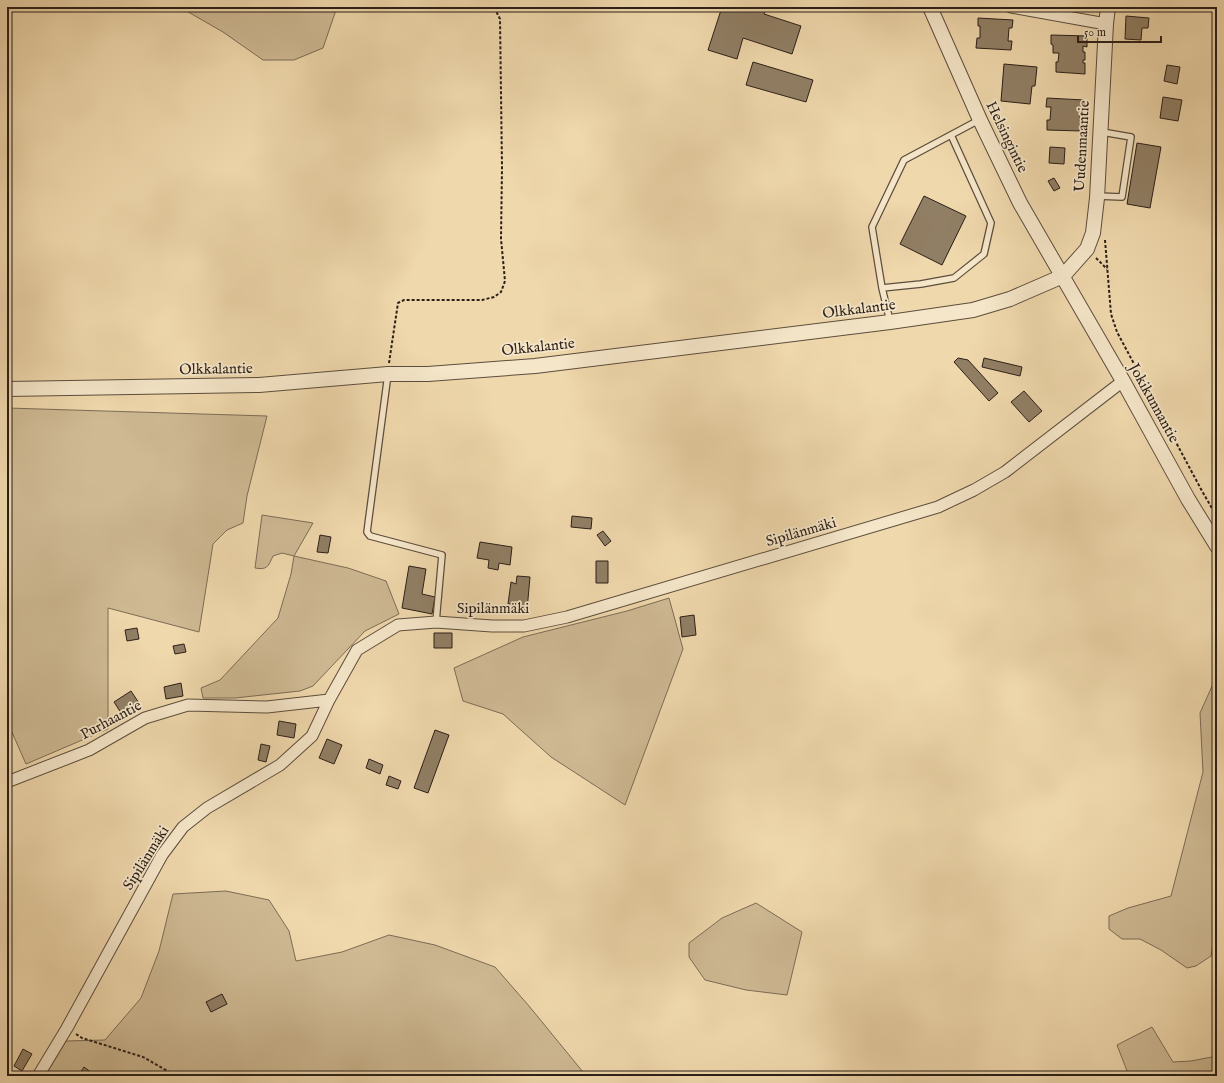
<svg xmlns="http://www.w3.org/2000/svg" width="1224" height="1083" viewBox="0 0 1224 1083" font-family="'IM FELL English',serif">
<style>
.green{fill:#ceb993;stroke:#7c6c56}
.building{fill:#917f65;stroke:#2b1f18}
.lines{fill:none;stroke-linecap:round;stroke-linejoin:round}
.service-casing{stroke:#5c4d3d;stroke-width:8}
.minor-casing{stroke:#5c4d3d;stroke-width:13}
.tertiary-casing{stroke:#5c4d3d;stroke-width:16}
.path{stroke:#2b1f18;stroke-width:2;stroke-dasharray:3 2;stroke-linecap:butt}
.service{stroke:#f5e6c9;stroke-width:5.5}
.minor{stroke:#f5e6c9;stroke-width:11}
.tertiary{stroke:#f5e6c9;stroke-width:14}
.labels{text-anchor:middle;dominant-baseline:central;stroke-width:3.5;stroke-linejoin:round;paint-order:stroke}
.street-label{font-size:15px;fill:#2b1f18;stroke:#f5e6c9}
</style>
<rect width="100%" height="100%" fill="#efd8ac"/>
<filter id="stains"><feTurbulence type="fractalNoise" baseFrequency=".005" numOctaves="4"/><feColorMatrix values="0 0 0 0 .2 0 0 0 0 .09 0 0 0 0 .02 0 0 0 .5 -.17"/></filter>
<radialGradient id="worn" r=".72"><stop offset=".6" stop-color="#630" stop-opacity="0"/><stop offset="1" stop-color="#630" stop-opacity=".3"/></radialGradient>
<path class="green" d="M182 7H337L323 48 294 60H263L223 32 183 9Z
M7 408 267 416 247 496 243 523 227 530 213 544 199 632 108 608V729L26 764 7 721Z
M262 515 313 523 294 556 348 568 386 581 399 614 365 631 313 686 300 691 235 698H203L201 688 220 680 278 618 291 574 294 556 282 553 273 556C268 567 267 570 255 568Z
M669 598 683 649 625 805 551 757 503 714 463 701 454 668 523 637 627 611Z
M1217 675V919L1211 956 1196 966 1187 968 1161 950 1140 939H1122L1109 929V916L1128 908 1171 896 1203 772 1200 713Z
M226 891 269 900 289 931 296 961 342 952 389 935 435 945 495 967 529 1006 583 1072 627 1076H45L66 1041 105 1040 141 998 159 951 173 894Z
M756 903 802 932 787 995 746 990 705 980 689 957V943L722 918Z
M1152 1027 1173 1062 1191 1061 1217 1056V1076H1129L1117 1045Z"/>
<path class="building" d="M722 7H767L764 14 801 26 792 54 743 38 737 59 708 50Z
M1126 16 1149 18 1148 28H1142L1141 40 1125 39Z
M978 18 1013 20 1012 28H1009L1008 41H1012L1011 50 976 48 977 38H980V26H978Z
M1051 35 1087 36V47L1083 46V52H1085V60H1083V63H1085V74L1056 72V62H1058L1059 53H1053V45L1051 44Z
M753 62 813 80 806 102 746 85Z
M1004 64 1037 67 1035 86H1032L1030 104 1001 101Z
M1167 65 1180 67 1177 84 1164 81Z
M1163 97 1182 100 1178 121 1160 118Z
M1047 98 1084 100V109H1080V122H1082V131L1047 130V120H1050L1051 107H1046Z
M1137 143 1161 147 1150 208 1127 204Z
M1050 147 1065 148 1064 164 1049 163Z
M1054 178 1060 188 1054 191 1048 181Z
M924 196 966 216 942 265 900 244Z
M958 358 968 360 998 393 989 401 954 362Z
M984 358 1022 367 1020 376 982 367Z
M1024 391 1042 411 1029 422 1011 402Z
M572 516 592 518 591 529 571 527Z
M603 531 611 541 605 546 597 535Z
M320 535 331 537 328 553 317 552Z
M480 542 512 547 510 565 499 563 498 570 488 568 489 560 477 558Z
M596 561H608V583H596Z
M409 566 426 569 422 594 435 597 432 614 402 608Z
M517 576 530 577 527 610 511 608 512 604H508L511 582 516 584Z
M694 615 696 635 682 637 680 617Z
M137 628 139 639 127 641 125 630Z
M434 633H452V648H434Z
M184 644 186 652 175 654 173 646Z
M181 683 183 696 166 699 164 687Z
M131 691 141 706 123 716 114 702Z
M279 721 296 724 294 738 277 735Z
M435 730 449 735 428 793 414 788Z
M327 739 342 745 334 764 319 758Z
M261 744 270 746 266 762 258 760Z
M369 759 383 765 380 774 366 768Z
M389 776 401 781 398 789 386 785Z
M222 994 227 1004 211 1012 206 1002Z
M23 1049 32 1054 22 1071 14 1066Z
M84 1067 92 1073 90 1076H78Z"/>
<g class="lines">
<g class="service-casing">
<path id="service" d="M873 8 877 7
M1097 196 1122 197 1131 137 1102 132
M882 288 921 284 954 278 984 254 991 223 951 135
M890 321 882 288 872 227 904 160 979 120
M388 374 367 532 370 536 442 555 436 622"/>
</g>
<g class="minor-casing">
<path id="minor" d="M1011 7 1106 24
M7 782 89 750 145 718 188 705 267 707 329 700
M38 1076 67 1028 162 855 183 827 207 808 280 765 312 736 329 700 357 650 398 625 436 622 492 626H524L567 617 938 507 974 490 1005 472 1123 381"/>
</g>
<g class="tertiary-casing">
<path id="tertiary" d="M930 7 980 120 1020 203 1123 381 1188 499 1217 546
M7 389 259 385 388 374H428L535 366 890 322 973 310 1010 299 1063 276 1087 249 1093 233 1097 198 1106 24 1108 7"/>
</g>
<path class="path" d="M1105 240 1111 314 1117 332 1202 491 1217 517
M1096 258 1107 269
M389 363 398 303 404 300H482L494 297 501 292 505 281 501 239 502 167 500 19 494 7
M76 1034 82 1038 143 1057 176 1076"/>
<use href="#service" class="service"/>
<use href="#minor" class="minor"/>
<use href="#tertiary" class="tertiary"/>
</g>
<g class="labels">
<g class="street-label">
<text transform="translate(1007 137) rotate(64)">Helsingintie</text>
<text transform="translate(1082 146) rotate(-87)">Uudenmaantie</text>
<text transform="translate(859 309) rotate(-7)">Olkkalantie</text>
<text transform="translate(538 347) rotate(-6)">Olkkalantie</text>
<text transform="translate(216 369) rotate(-1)">Olkkalantie</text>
<text transform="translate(1154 403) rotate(61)">Jokikunnantie</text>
<text transform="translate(801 532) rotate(-16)">Sipilänmäki</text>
<text x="493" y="608">Sipilänmäki</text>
<text transform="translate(111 720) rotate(-28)">Purhaantie</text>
<text transform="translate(146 858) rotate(-58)">Sipilänmäki</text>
</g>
</g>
<rect width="1224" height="1083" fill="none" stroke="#efd8ac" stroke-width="24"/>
<rect x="8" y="8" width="1208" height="1067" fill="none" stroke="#2b1f18" stroke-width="2"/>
<rect x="12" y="12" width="1200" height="1059" fill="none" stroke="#2b1f18"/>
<path d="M1078 36v6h83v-6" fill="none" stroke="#2b1f18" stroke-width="2"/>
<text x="1084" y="36" font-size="12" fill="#2b1f18" stroke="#f5e6c9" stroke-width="3" paint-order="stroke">50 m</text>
<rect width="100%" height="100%" filter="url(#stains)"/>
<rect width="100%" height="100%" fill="url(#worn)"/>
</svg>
